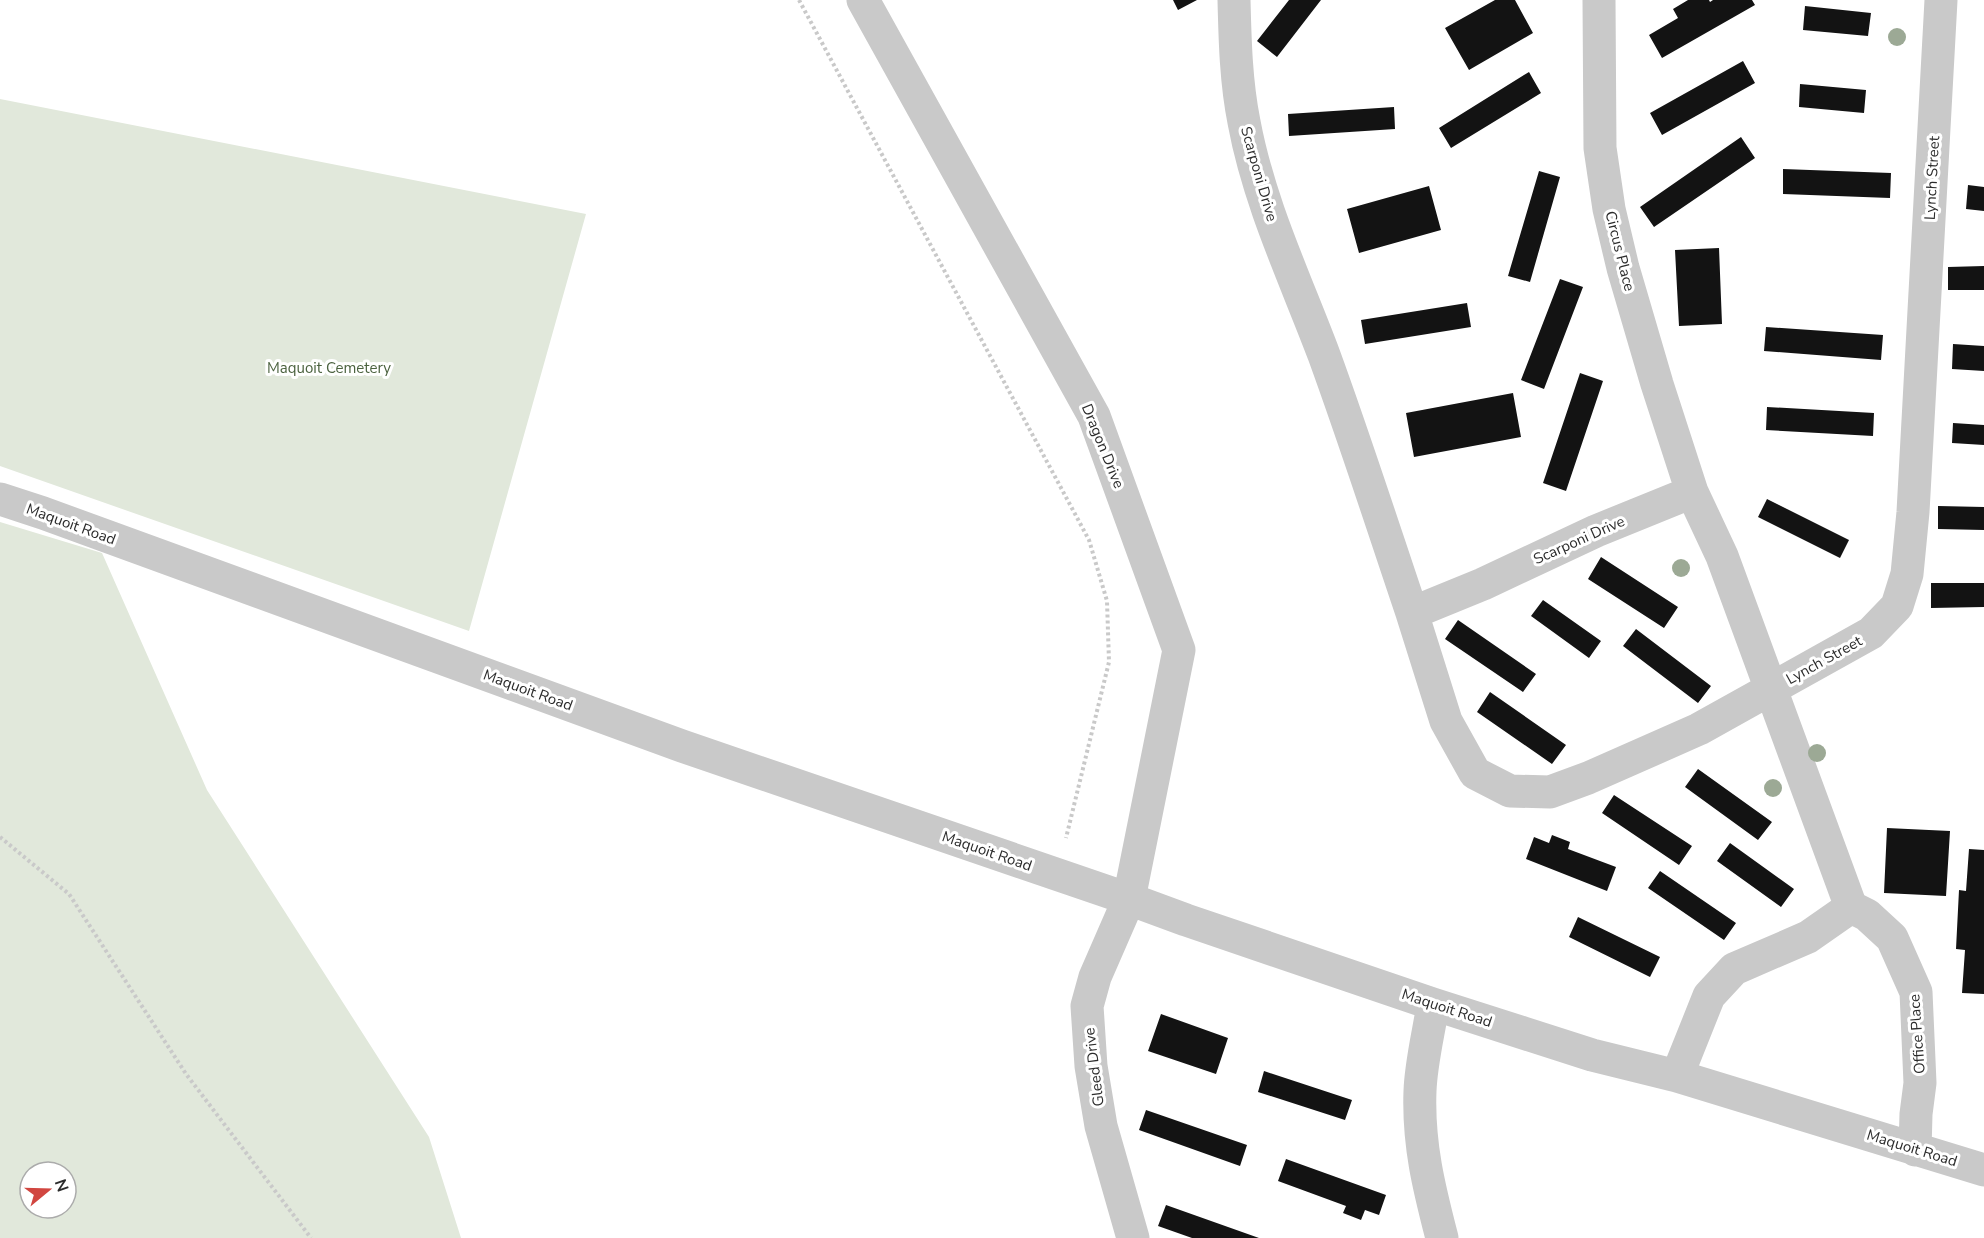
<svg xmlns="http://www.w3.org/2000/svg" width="1984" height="1238" viewBox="0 0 1984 1238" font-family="'Nunito Sans',sans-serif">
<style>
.green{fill:#e1e8db;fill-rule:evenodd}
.building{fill:#131313}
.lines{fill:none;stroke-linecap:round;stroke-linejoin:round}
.path{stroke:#c9c9c9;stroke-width:4;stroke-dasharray:3 3;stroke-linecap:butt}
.minor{stroke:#c9c9c9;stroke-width:33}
.tree{fill:#9ca995}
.labels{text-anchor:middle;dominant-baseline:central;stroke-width:6;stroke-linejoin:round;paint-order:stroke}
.street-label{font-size:15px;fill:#2c2c2c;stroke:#fff}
.park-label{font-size:15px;fill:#4b623f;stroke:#fff}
</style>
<rect width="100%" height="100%" fill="#fff"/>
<path class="green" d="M0 99 586 214 469 631 0 466Z
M0 522 102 553 207 790 429 1137 461 1238H0ZM30 1172H66V1208H30Z"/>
<path class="building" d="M1173 0H1197L1178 10Z
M1289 0H1321L1277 57 1257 41Z
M1495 0H1515L1533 33 1469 70 1445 28Z
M1688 0H1709L1710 2 1713 0H1752L1755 5 1662 58 1649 35 1678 18 1673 9Z
M1805 6 1871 13 1868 36 1803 30Z
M1743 61 1755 83 1662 135 1650 113Z
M1529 72 1541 93 1451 148 1439 128Z
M1800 84 1866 90 1864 113 1799 107Z
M1394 107 1395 129 1289 136 1288 114Z
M1741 137 1755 158 1654 227 1640 207Z
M1783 169 1891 173 1890 198 1783 194Z
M1539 171 1560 177 1530 282 1508 276Z
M1968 185 1984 187V211L1966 209Z
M1429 186 1441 230 1359 253 1347 209Z
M1719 248 1722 324 1679 326 1675 250Z
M1984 266V290H1948V267Z
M1560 279 1583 287 1544 389 1521 380Z
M1467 303 1471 327 1365 344 1361 320Z
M1766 327 1883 335 1881 360 1764 351Z
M1953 344 1984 346V371L1952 369Z
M1580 373 1603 381 1566 491 1543 483Z
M1513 393 1521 437 1414 457 1406 413Z
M1767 407 1874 413 1873 436 1766 430Z
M1953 423 1984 425V445L1952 443Z
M1767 499 1849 540 1840 558 1758 517Z
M1938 506 1984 507V530L1938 529Z
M1601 557 1678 607 1664 628 1588 579Z
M1931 583H1984V607L1931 608Z
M1543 600 1601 641 1589 658 1531 616Z
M1458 620 1536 674 1523 692 1445 639Z
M1636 629 1711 686 1698 703 1623 646Z
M1490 692 1566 745 1552 764 1477 712Z
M1698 769 1772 822 1758 840 1685 787Z
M1614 795 1692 846 1679 865 1602 813Z
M1887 828 1950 831 1946 896 1884 893Z
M1552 835 1570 842 1568 849 1616 867 1607 891 1526 859 1534 837 1549 843Z
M1730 843 1794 889 1781 907 1717 861Z
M1969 849 1984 850V994L1962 993 1965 950 1956 949 1959 890 1966 891Z
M1660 871 1736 923 1724 940 1648 888Z
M1578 917 1660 957 1650 977 1569 937Z
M1161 1014 1228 1038 1216 1074 1148 1051Z
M1264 1071 1352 1100 1345 1120 1258 1092Z
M1146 1110 1247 1145 1240 1166 1139 1130Z
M1286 1159 1386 1195 1379 1215 1365 1210 1361 1220 1343 1213 1346 1206 1278 1181Z
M1166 1205 1259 1238H1192L1158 1226Z"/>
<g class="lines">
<path class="path" d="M799 0 1089 540 1107 601 1109 662 1066 838
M0 837 69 894 186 1074 311 1238"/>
<path class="minor" d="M863 0 1094 416 1179 650 1129 899 1095 977 1087 1006 1091 1066 1101 1126 1133 1238
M1234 0C1235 41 1236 82 1244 122 1259 203 1295 278 1324 355 1355 440 1383 527 1412 613L1483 584 1596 531 1692 492 1722 556 1851 907 1808 937 1734 969 1709 996 1677 1076
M1599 0 1600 148 1609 209 1623 268 1657 384 1692 492
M0 499 43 513 682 746 1129 899 1186 920 1433 1004 1592 1055 1677 1076 1984 1170
M1412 613 1446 721 1475 773 1510 791 1550 792 1588 778 1699 729 1871 633 1897 606 1907 574 1913 512 1941 0
M1851 907 1867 915 1892 938 1916 992 1920 1083 1916 1114 1915 1150
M1433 1004C1429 1032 1421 1062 1420 1091 1418 1144 1429 1188 1442 1238"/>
</g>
<g class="tree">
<circle cx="1897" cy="37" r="9"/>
<circle cx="1681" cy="568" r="9"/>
<circle cx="1817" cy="753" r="9"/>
<circle cx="1773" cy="788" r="9"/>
</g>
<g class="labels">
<g class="street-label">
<text transform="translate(1259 174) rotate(74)">Scarponi Drive</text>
<text transform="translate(1932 178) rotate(-87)">Lynch Street</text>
<text transform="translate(1620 251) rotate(76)">Circus Place</text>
<text transform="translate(1103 446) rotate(68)">Dragon Drive</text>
<text transform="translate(71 524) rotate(20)">Maquoit Road</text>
<text transform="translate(1579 540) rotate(-24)">Scarponi Drive</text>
<text transform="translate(1824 660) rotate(-29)">Lynch Street</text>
<text transform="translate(528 690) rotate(20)">Maquoit Road</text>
<text transform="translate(987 851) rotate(19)">Maquoit Road</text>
<text transform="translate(1447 1008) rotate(18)">Maquoit Road</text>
<text transform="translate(1917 1034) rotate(-94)">Office Place</text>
<text transform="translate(1094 1067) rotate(-97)">Gleed Drive</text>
<text transform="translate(1912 1148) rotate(17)">Maquoit Road</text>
</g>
<g class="park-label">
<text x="329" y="368">Maquoit Cemetery</text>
</g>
</g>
<g transform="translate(48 1190) rotate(71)"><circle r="28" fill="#ffffff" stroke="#ababab" stroke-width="1.5"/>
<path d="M0-4.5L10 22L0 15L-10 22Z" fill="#d14640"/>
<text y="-9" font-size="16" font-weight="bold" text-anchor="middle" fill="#2c2c2c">N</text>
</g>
</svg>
